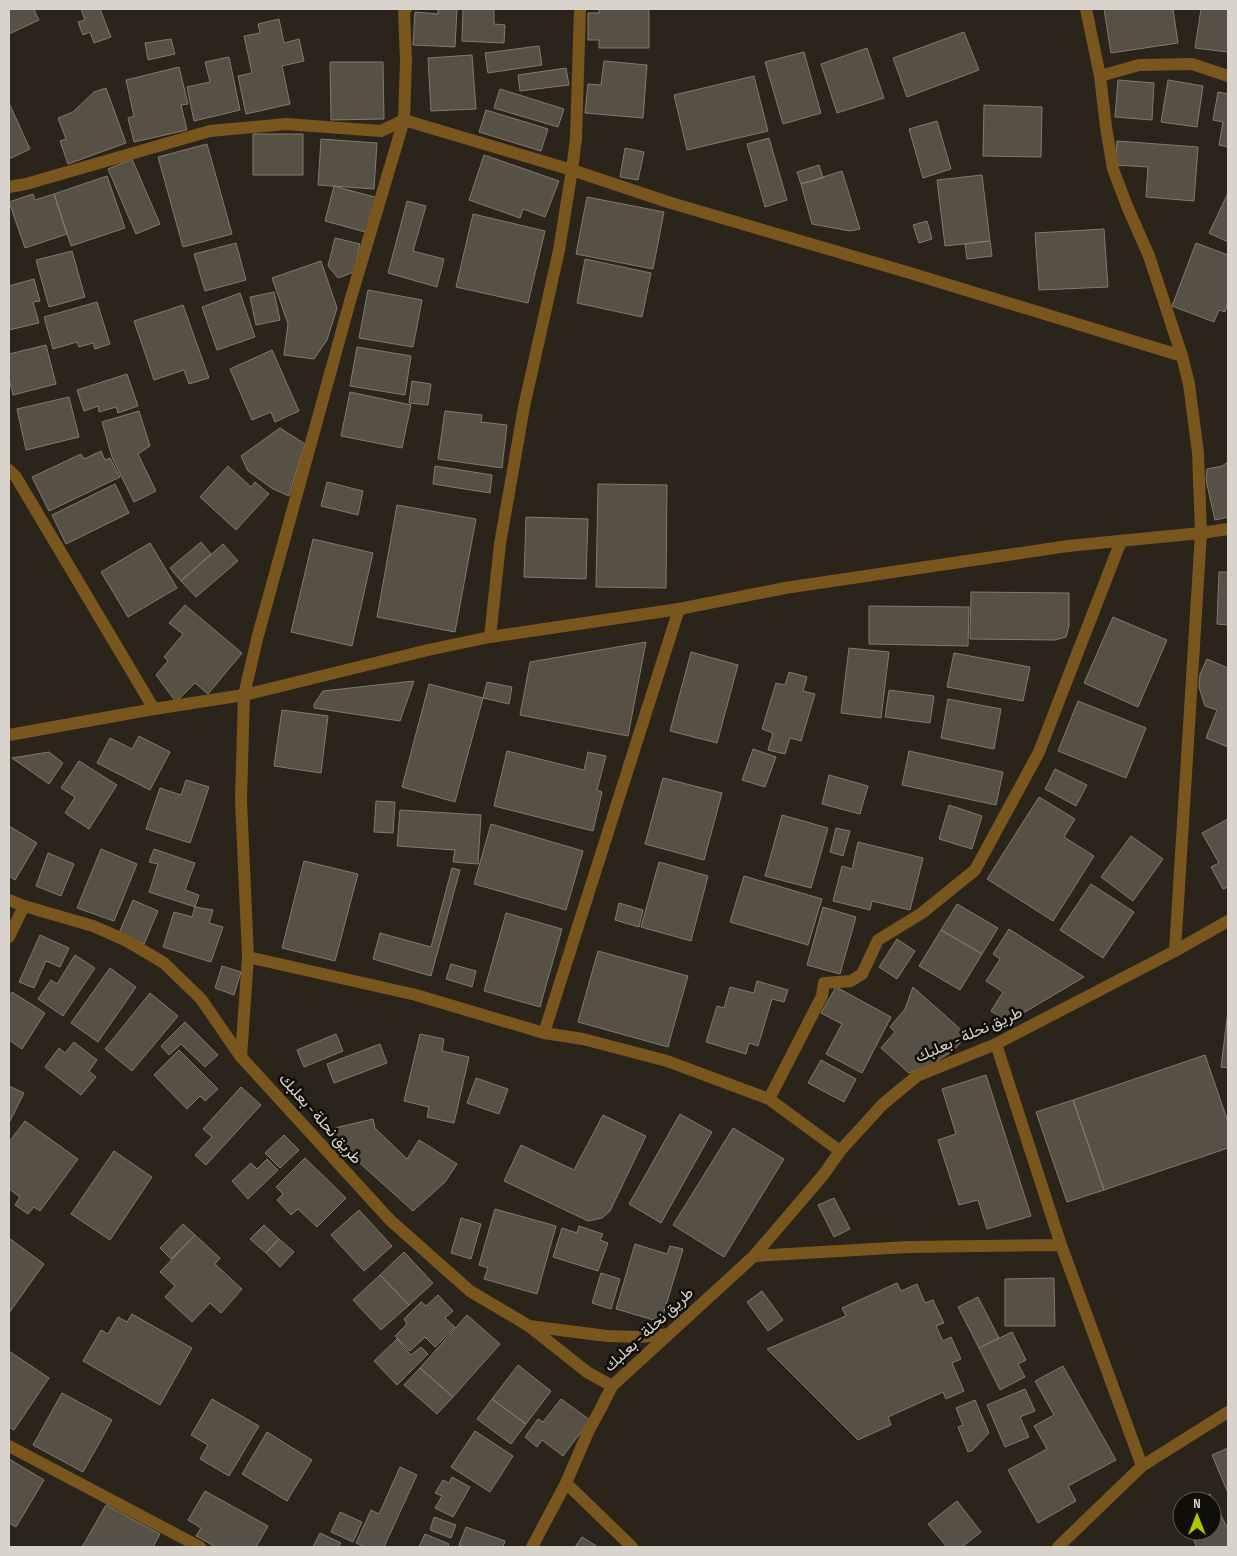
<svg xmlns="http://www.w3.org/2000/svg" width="1237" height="1556" viewBox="0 0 1237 1556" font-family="'Sofia Sans Condensed',Vazirmatn,sans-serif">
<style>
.building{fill:#575045;stroke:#827a6e}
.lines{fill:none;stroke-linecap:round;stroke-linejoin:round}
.minor{stroke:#78561e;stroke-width:12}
.tertiary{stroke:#78561e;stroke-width:12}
.labels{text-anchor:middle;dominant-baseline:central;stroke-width:5;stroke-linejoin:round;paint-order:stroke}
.street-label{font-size:16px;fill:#d8d4cd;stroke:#100e09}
</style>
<rect width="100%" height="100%" fill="#2a241a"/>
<path class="building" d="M9 9H37L34 10 39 20 9 34Z
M81 9H100L111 37 94 43 90 32 83 35 78 22 85 20Z
M438 9H457L455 47 413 45 415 12 438 14Z
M463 9H494V24L505 25 504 43 462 41Z
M599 9H649V48H599V40H588V13H599Z
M1104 9H1173L1178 43 1111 53Z
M1201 9H1228V52L1195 48Z
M279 19 284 43 299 39 304 61 282 66 290 104 246 114 238 76 252 73 244 36 260 33 258 24Z
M964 32 979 70 907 97 893 58Z
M171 39 175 54 148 60 145 43Z
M539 46 542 65 488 73 485 53Z
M867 48 884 98 837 113 821 64Z
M804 52 821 113 783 124 765 62Z
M472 55 476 109 431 111 428 58Z
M229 57 240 110 194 121 187 87 210 82 205 62Z
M604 61 647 65 643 118 585 113 588 84 601 85Z
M330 62H383L384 119 331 120Z
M179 67 188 104 181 105 187 130 134 142 128 118 134 116 126 80Z
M566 68 569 85 520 91 518 75Z
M754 76 768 131 687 150 674 95Z
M1118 80 1154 83 1152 120 1115 117Z
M1168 80 1203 86 1197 127 1161 122Z
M106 88 126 143 68 164 60 141 66 139 58 118 73 112 94 92Z
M500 89 564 109 558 127 494 108Z
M1218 92 1228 94V147L1219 145 1223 122 1213 120Z
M9 103 30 149 9 159Z
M984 105 1042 107 1041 157 983 156Z
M486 110 548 129 541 151 479 132Z
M937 121 951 169 923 178 909 129Z
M253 134H303V175H253Z
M769 138 787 200 765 207 747 144Z
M321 139 377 143 374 189 318 185Z
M1117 141 1198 147 1194 201 1146 197 1148 167 1115 165Z
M207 144 232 234 183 247 158 157Z
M625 148 644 152 638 180 620 177Z
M484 155 559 181 545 217 523 209 520 218 469 200Z
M132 159 160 224 136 234 108 169Z
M819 165 823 178 801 184 797 172Z
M842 171 860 229 850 231 812 224 801 184Z
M982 175 990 241 945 246 937 180Z
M107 176 125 228 71 246 54 194Z
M334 186 378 198 369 233 325 221Z
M1228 193V242L1209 233Z
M33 194 35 200 54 194 67 234 25 248 9 202Z
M587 197 664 212 653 269 576 254Z
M407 201 426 206 413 251 444 259 437 287 388 273Z
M473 214 545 231 528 303 456 287Z
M927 221 932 239 919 243 913 225Z
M1104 229 1108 287 1039 290 1035 233Z
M335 238 360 244 354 272 338 278 328 266Z
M990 241 992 256 967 259 965 244Z
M236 243 246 280 205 291 194 254Z
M1196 243 1228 255V302L1225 312 1219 310 1214 322 1172 306Z
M72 251 85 297 49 307 36 260Z
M585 259 651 273 642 317 577 303Z
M321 261 337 308 327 340 314 359 284 355 288 324 272 278Z
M34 279 40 301 33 302 39 323 9 330V286Z
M368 290 422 300 413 347 359 338Z
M274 292 280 320 256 325 250 297Z
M240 293 255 337 217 350 202 307Z
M97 302 110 344 95 349 93 343 79 347 77 342 53 349 44 317Z
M183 305 209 378 189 384 184 370 154 380 134 321Z
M46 345 56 384 13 395 9 378V354Z
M357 347 411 356 405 395 350 386Z
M272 350 299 411 275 422 271 412 252 420 230 369Z
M127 374 138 406 118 413 116 407 99 412 98 406 84 411 77 390Z
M412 381 431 384 428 405 409 403Z
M350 392 411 405 402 448 341 436Z
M69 397 79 437 26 450 17 409Z
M139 411 150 446 138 454 156 491 134 502 112 457 102 422Z
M445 411 482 415 481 422 507 425 502 468 438 459Z
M280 428 305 444 289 496 273 489 248 471 241 456Z
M101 451 105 460 110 458 120 477 49 511 32 477 81 454 84 459Z
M1228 462V517L1215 520 1206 480 1207 469 1222 466Z
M228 466 251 487 255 482 269 494 236 530 200 497Z
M435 466 492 475 490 493 433 484Z
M327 482 363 491 358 515 321 506Z
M115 484 129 513 66 544 52 515Z
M598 484 667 485 666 588 596 587Z
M397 505 476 519 455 632 377 617Z
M526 517 588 519 586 579 524 577Z
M313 539 373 553 352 646 291 632Z
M201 542 211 554 181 581 170 568Z
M150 543 177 588 128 617 101 572Z
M223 544 238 561 196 597 181 581Z
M1219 572H1228V625L1217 624Z
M971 592 1069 593V626L1066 637 1055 640 970 639Z
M185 605 242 653 208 694 195 683 176 702 156 675 168 661 164 657 183 634 169 623Z
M869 606 969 607 968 646 869 644Z
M1113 617 1167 640 1138 707 1084 683Z
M646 642 628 736 520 715 530 662Z
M849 648 889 652 881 718 841 713Z
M691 652 738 665 717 743 670 731Z
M954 653 1030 667 1023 701 947 687Z
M1207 659 1228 668V747L1206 738 1217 710 1205 706 1199 687 1200 674Z
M789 672 807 677 803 691 815 694 801 741 790 738 785 754 768 750 773 733 762 729 776 683 785 685Z
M414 681 400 721 314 708V704L323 691Z
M487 682 512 687 509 704 483 698Z
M429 684 483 698 455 802 402 787Z
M889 690 934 696 930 723 885 717Z
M948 699 1001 709 994 749 941 738Z
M1078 701 1146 728 1126 778 1058 751Z
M282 710 328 716 321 773 274 766Z
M139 736 170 752 150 790 97 763 110 738 132 749Z
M753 749 776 757 765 787 742 780Z
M507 751 584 770 588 752 606 756 597 790 602 792 593 831 494 806Z
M909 751 1003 772 996 805 902 785Z
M49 752 63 763 49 784 12 758Z
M79 761 117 785 89 829 65 813 75 797 61 788Z
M1055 769 1087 785 1076 806 1045 789Z
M829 775 868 786 860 814 822 804Z
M663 778 722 793 704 860 645 844Z
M186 780 209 787 190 843 146 829 160 788 181 795Z
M1039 797 1075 819 1064 837 1094 856 1053 921 987 879Z
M376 801 395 802 393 833 374 832Z
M949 805 982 816 972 849 939 839Z
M400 810 481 815 478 864 453 862 455 850 397 846Z
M782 815 828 828 811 888 765 876Z
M1228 819V887L1223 889 1211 867 1219 863 1202 833Z
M491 824 583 851 566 910 474 884Z
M9 826 37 843 15 880 9 876Z
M836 828 850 831 843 856 830 852Z
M1131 836 1163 859 1133 901 1101 877Z
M858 842 923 858 910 910 872 901 870 910 833 901 842 866 852 869Z
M101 849 137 864 114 921 77 908Z
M154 849 195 863 185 890 199 895 195 907 149 892 158 864 149 862Z
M48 853 74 864 61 896 36 886Z
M304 861 358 874 335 961 282 948Z
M659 862 708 876 691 941 641 927Z
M452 868 460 870 431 976 373 959 380 933 431 947Z
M744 876 822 899 808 945 730 922Z
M1091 884 1134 912 1103 958 1060 930Z
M133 900 158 911 144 944 119 933Z
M619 903 643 910 639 927 615 920Z
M957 904 998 928 982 954 941 930Z
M195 907 213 910 209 923 223 927 211 962 163 947 174 912 192 917Z
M823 907 856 917 840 974 807 965Z
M506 913 562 929 540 1007 484 991Z
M1009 929 1084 977 1008 1022 991 1011 1003 992 986 981 1000 959 993 954Z
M941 930 982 954 960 990 919 966Z
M40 935 69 948 60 967 46 961 34 988 19 982Z
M897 939 915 951 897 979 879 967Z
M598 951 688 976 668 1047 578 1022Z
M75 955 95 968 63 1016 38 999 51 980 57 984Z
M451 964 476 971 472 987 446 979Z
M222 966 241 972 234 995 215 988Z
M110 968 136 987 98 1042 71 1023Z
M757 981 788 990 784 1002 772 999 758 1046 749 1043 746 1054 706 1042 717 1006 724 1008 730 987 754 993Z
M836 987 891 1017 862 1073 826 1054 842 1024 821 1013Z
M913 987 967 1035 953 1051 932 1064 909 1073 881 1048 895 1032 890 1027 905 1009Z
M12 992 45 1013 22 1049 9 1040V997Z
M150 993 178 1016 132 1071 105 1049Z
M1228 1011V1068L1221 1067Z
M185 1022 218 1055 205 1067 181 1044 169 1055 161 1046Z
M336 1034 343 1051 304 1067 297 1050Z
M420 1034 444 1039 442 1051 469 1057 454 1123 427 1117 429 1107 404 1101Z
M74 1042 97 1060 89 1071 96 1077 81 1095 45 1067 59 1048 65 1053Z
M380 1044 387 1063 334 1083 327 1064Z
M179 1050 218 1089 205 1101 200 1096 187 1109 154 1075Z
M1205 1055 1228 1122V1148L1104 1190 1073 1100Z
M821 1060 856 1079 844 1102 808 1083Z
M986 1075 1031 1216 987 1229 978 1200 959 1205 938 1140 956 1134 942 1089Z
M476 1078 508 1089 499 1114 467 1103Z
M9 1086 24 1093 9 1123Z
M241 1087 261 1105 206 1165 195 1155 212 1137 203 1129Z
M1073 1100 1104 1190 1067 1202 1036 1112Z
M680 1114 712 1132 661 1223 629 1204Z
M603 1115 646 1136 610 1211 602 1218 588 1221 504 1181 521 1145 574 1170Z
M373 1119 375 1128 407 1159 419 1140 457 1164 445 1182 413 1211 333 1139 330 1129Z
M25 1121 78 1159 40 1211 34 1207 28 1214 15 1205 20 1197 9 1189V1142Z
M733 1128 784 1159 724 1257 673 1225Z
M284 1135 299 1150 280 1168 265 1153Z
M114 1151 152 1177 110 1240 71 1214Z
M305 1158 346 1198 317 1227 298 1209 291 1215 277 1200 283 1194 276 1187Z
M267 1159 278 1170 248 1199 232 1181 251 1163 257 1169Z
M834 1198 850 1229 834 1237 818 1205Z
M495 1209 556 1226 537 1294 484 1279 488 1268 479 1265Z
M359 1210 392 1246 364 1271 331 1235Z
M461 1218 481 1224 471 1259 451 1253Z
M183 1224 195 1235 171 1259 160 1248Z
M264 1225 279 1239 266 1253 250 1239Z
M579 1226 603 1234 600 1240 608 1243 598 1271 553 1257 562 1228 577 1233Z
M195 1235 220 1258 215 1264 242 1289 221 1313 210 1303 192 1322 165 1297 175 1286 160 1272Z
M9 1238 44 1264 9 1313Z
M279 1239 294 1252 280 1267 266 1253Z
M635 1244 667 1254 670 1246 683 1249 661 1322 616 1309Z
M404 1252 433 1283 409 1305 380 1275Z
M601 1273 620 1279 611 1309 592 1303Z
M380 1275 409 1305 381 1330 353 1300Z
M1054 1278 1055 1326H1005V1279Z
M897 1283 901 1291 917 1284 925 1303 933 1300 944 1323 936 1326 943 1341 951 1337 961 1359 952 1363 964 1391 946 1399 943 1392 888 1417 891 1425 858 1440 767 1349 846 1316 842 1308Z
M762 1291 783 1320 768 1331 747 1302Z
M438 1295 453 1311 445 1318 455 1327 435 1347 425 1337 410 1351 395 1336 407 1324 404 1319 421 1302 426 1306Z
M978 1297 999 1338 979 1348 958 1307Z
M132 1314 192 1348 160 1405 83 1361 101 1330 108 1334 118 1317 127 1322Z
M467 1315 500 1344 453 1397 420 1368Z
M1012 1332 1026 1360 1018 1364 1025 1377 1000 1390 979 1348Z
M397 1339 411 1355 421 1347 428 1354 397 1385 374 1361Z
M9 1351 49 1378 14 1430 9 1427Z
M518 1365 551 1391 526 1424 492 1399Z
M1063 1366 1116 1460 1068 1486 1076 1501 1038 1523 1008 1470 1047 1449 1034 1426 1054 1415 1035 1381Z
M420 1368 453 1397 437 1414 404 1385Z
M1025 1389 1035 1411 1020 1417 1029 1437 1005 1447 987 1405Z
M62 1393 112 1420 83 1472 33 1445Z
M212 1399 259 1426 229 1476 200 1459 208 1445 191 1435Z
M492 1399 526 1424 511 1444 477 1419Z
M561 1399 590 1420 563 1456 542 1440 537 1447 525 1437 538 1419 543 1422Z
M975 1400 989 1433 973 1450 968 1452 958 1427 963 1425 956 1408Z
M475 1431 513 1456 490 1492 451 1467Z
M267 1432 312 1460 287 1501 242 1474Z
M1228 1448V1493L1212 1455Z
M9 1459 44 1480 16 1527 9 1523Z
M400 1467 417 1475 384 1547H365L356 1543 371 1510 379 1514Z
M452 1477 470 1487 453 1517 435 1508 442 1496 435 1493 443 1480 449 1483Z
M205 1491 268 1526 256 1547H216L196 1536 201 1528 188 1520Z
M1210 1494 1228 1529V1547H1197L1189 1531H1212V1501H1196Z
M957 1501 981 1532 962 1547H947L928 1524Z
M106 1505 160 1534 153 1547H82Z
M340 1512 362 1522 353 1542 331 1532Z
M434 1517 456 1525 451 1538 430 1530Z
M466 1527 505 1541 503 1547H465L459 1545Z
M320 1533 341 1543 338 1547H313Z
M425 1534 449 1544 448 1547H419Z
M582 1537 598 1547H575Z"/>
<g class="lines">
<path class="minor" d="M1086 9 1100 76 1106 127 1113 169 1127 206 1149 256 1182 356 1189 384 1198 453 1201 533 1175 951
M1100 76 1139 65 1192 64 1228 76
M9 187 26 184 210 131 286 124 381 131 404 120 572 170 671 203 910 273 1182 356
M9 470 16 477 154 709
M490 637 500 544 524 407 559 250 572 170 576 138 580 9
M9 937 24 906
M248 957 416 995 544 1033 583 1039 667 1061 769 1099 840 1151
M544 1033 679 609
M996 1044 1061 1245 1142 1466
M241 1057 248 957 241 800 244 695 257 639 350 301 404 120 406 60 404 12 406 9
M769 1099 822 996 824 983 851 981 862 974 878 940 922 913 975 870 1039 752 1121 541
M754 1256 908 1247 1061 1245
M9 1446 200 1547
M566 1483 632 1547
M532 1547 566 1483 588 1432 600 1410 612 1386
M1058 1547 1142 1466 1228 1412"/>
<path class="tertiary" d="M9 735 154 709 244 695 428 650 490 637 679 609 785 588 1068 546 1201 533 1228 529
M9 900 24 906 93 926 127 941 164 963 201 999 241 1057 390 1220 470 1291 529 1326 587 1372 612 1386 754 1256 824 1174 840 1151 883 1104 917 1076 996 1044 1175 951 1228 921
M529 1326 607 1336 640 1337 669 1334"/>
</g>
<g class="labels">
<g class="street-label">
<text transform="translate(969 1035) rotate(-24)">طريق نحلة - بعلبك</text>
<text transform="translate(320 1119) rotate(48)">طريق نحلة - بعلبك</text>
<text transform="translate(649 1330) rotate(-43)">طريق نحلة - بعلبك</text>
</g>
</g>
<rect width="1237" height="1556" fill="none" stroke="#d8d4cd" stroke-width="20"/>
<g transform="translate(1197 1516)"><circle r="24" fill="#100e09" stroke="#605d57"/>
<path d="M0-4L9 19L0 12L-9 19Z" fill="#b0c502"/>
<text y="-8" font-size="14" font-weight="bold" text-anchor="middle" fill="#d8d4cd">N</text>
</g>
</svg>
